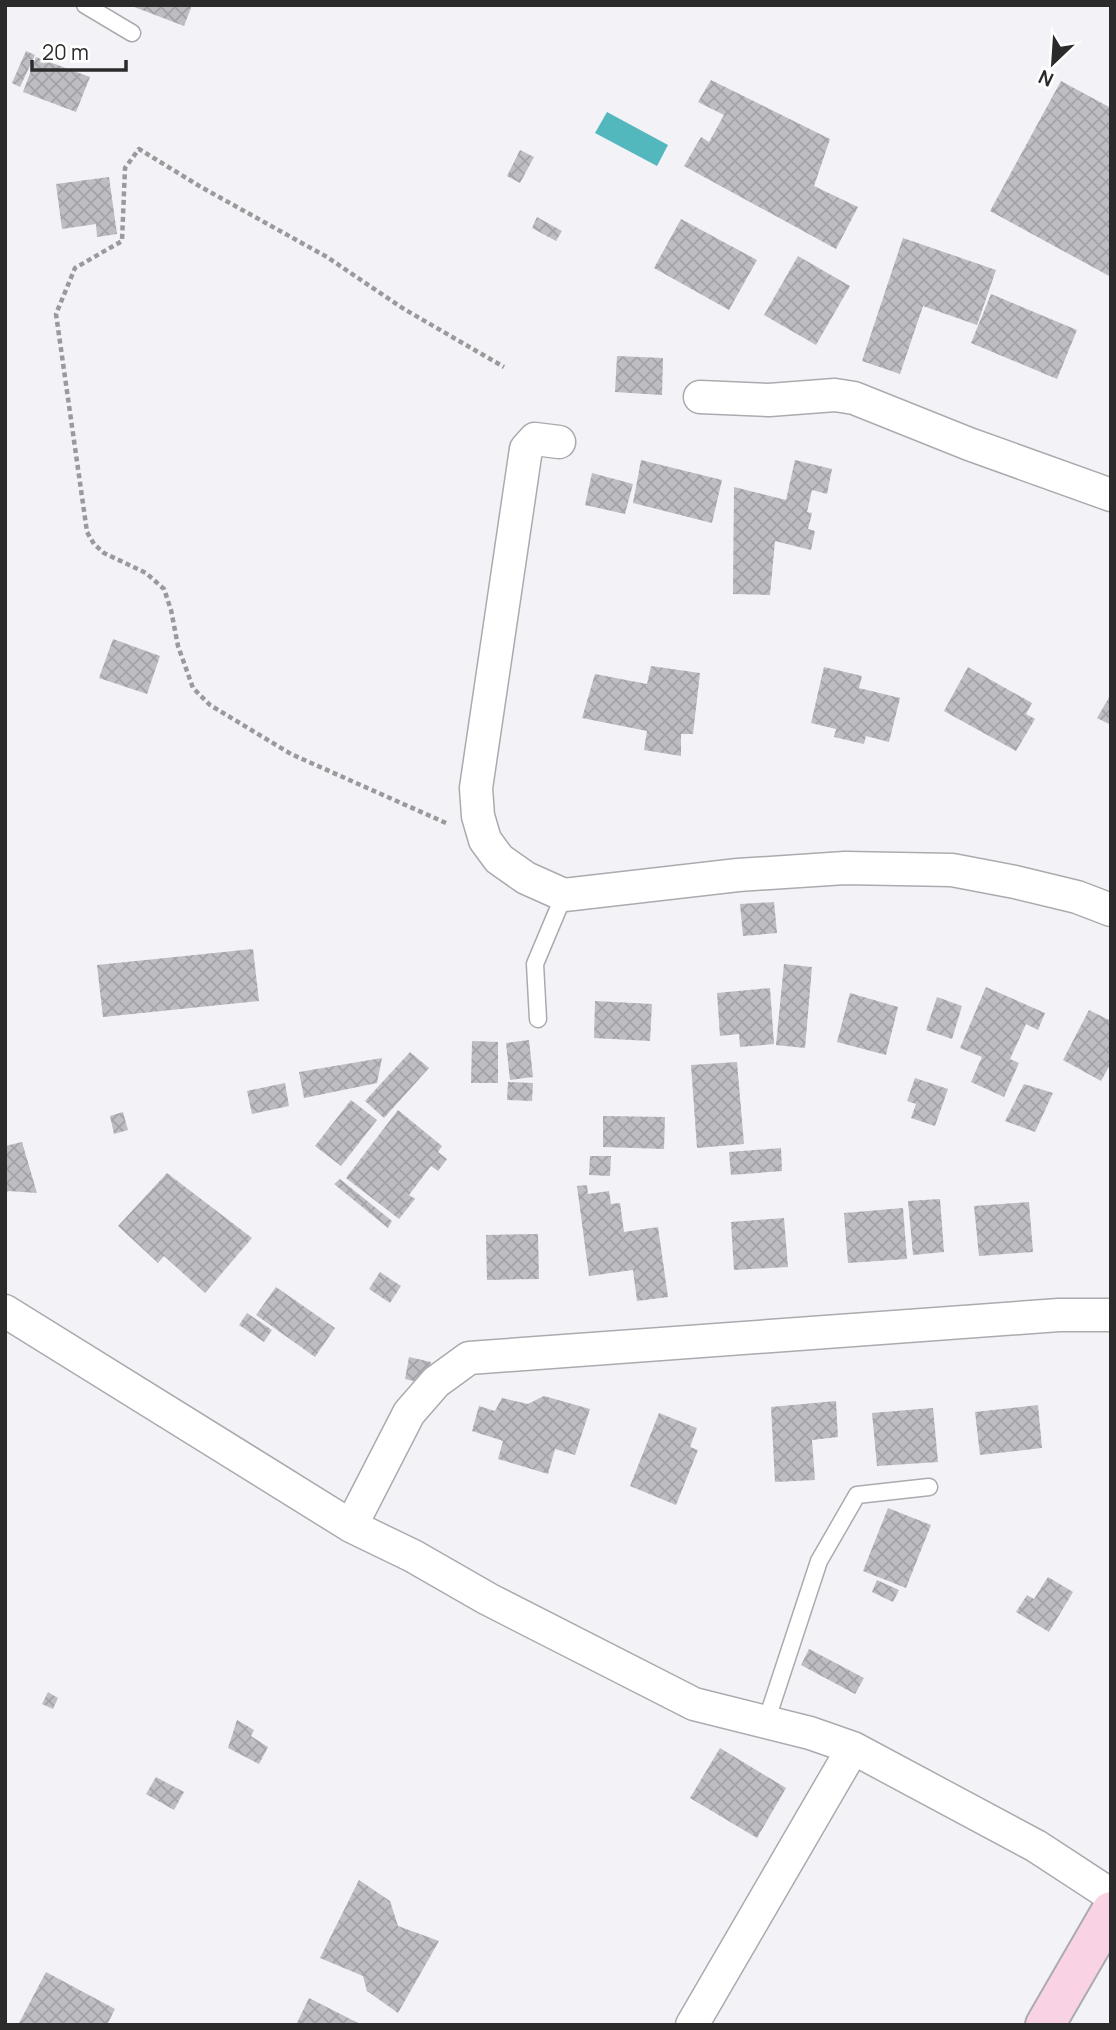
<svg xmlns="http://www.w3.org/2000/svg" width="1116" height="2030" viewBox="0 0 1116 2030" font-family="Manrope,sans-serif">
<style>
.water{fill:#53b8be}
.building{fill:url(#building-cross-hatch)}
.lines{fill:none;stroke-linecap:round;stroke-linejoin:round}
.lane-casing{stroke:#ababaf;stroke-width:19}
.street-casing{stroke:#ababaf;stroke-width:35}
.secondary-casing{stroke:#ababaf;stroke-width:42}
.path{stroke:#9a9a9d;stroke-width:4.5;stroke-dasharray:5 3.5;stroke-linecap:butt}
.lane{stroke:#fff;stroke-width:16}
.street{stroke:#fff;stroke-width:32}
.secondary{stroke:#f9d3e3;stroke-width:38}
</style>
<defs>
<pattern id="building-cross-hatch" width="8" height="8" patternUnits="userSpaceOnUse" patternTransform="scale(1.75)"><rect width="8" height="8" fill="#bebec2"/><path d="M0 0l8 8M0 8l8-8" fill="none" stroke="#a3a3a7"/></pattern>
</defs>
<rect width="100%" height="100%" fill="#f3f3f7"/>
<path class="water" d="M607 112 668 145 657 166 595 133Z"/>
<path class="building" d="M129 5H192L184 26Z
M26 51 35 55 20 87 12 83Z
M36 57 90 77 76 112 23 92Z
M711 80 830 139 814 186 858 207 836 249 684 166 701 137 709 142 724 115 698 102Z
M1061 81 1111 108V277L990 211Z
M520 150 534 157 520 183 507 176Z
M109 177 117 234 97 237 96 224 62 229 56 184Z
M537 217 562 231 556 241 532 228Z
M681 219 757 260 729 310 654 268Z
M903 238 996 270 977 325 923 306 900 374 862 361Z
M798 256 850 286 816 345 764 315Z
M991 294 1077 330 1057 379 971 343Z
M617 356 663 358 662 395 615 392Z
M641 460 722 480 712 523 633 503Z
M795 460 832 469 827 494 812 490 807 512 812 513 808 529 815 531 811 550 775 541 770 595 733 594 734 487 786 500Z
M592 473 633 484 625 514 585 505Z
M113 639 160 656 147 694 99 678Z
M651 666 700 673 693 734H681V756L644 750 647 731 582 718 595 674 647 684Z
M824 667 862 676 859 688 900 698 889 742 866 736 864 744 834 737 836 729 811 723Z
M968 667 1032 703 1026 714 1035 719 1016 751 944 711Z
M1111 694V725L1097 718Z
M774 902 777 933 743 936 740 904Z
M253 949 259 1001 103 1017 97 965Z
M784 964 812 967 805 1048 776 1045Z
M986 987 1045 1013 1038 1030 1026 1024 1010 1059 1019 1063 1004 1097 971 1082 982 1057 960 1048Z
M770 988 774 1044 740 1047 739 1034 720 1036 717 993Z
M850 993 898 1007 886 1055 837 1042Z
M937 997 962 1006 952 1039 926 1030Z
M595 1001 652 1004 650 1041 594 1038Z
M1089 1010 1111 1021V1063L1101 1081 1063 1060Z
M529 1040 533 1077 510 1080 506 1043Z
M472 1041 498 1042V1083H471Z
M410 1052 429 1068 384 1118 365 1101Z
M382 1058 377 1083 304 1098 299 1072Z
M737 1062 744 1144 697 1148 691 1065Z
M915 1078 948 1089 935 1126 911 1118 916 1104 907 1101Z
M508 1082 533 1083 532 1101 507 1100Z
M285 1083 289 1106 252 1114 247 1091Z
M1024 1084 1053 1093 1035 1132 1005 1121Z
M351 1100 377 1120 341 1166 315 1146Z
M398 1110 442 1146 438 1152 447 1159 438 1171 431 1166 409 1195 415 1199 399 1219 346 1178Z
M123 1112 128 1130 114 1134 110 1116Z
M603 1116 665 1117 664 1149 603 1147Z
M22 1142 37 1193 9 1191 5 1193V1146Z
M781 1148 782 1171 731 1175 729 1152Z
M590 1156H611L610 1176 589 1175Z
M167 1173 252 1238 205 1293 164 1256 158 1263 118 1226Z
M340 1179 392 1221 388 1228 334 1184Z
M587 1185 588 1194 609 1191 611 1204 620 1203 624 1232 658 1227 668 1297 637 1301 633 1270 589 1276 577 1186Z
M940 1199 944 1252 913 1255 908 1201Z
M1029 1202 1033 1252 979 1256 974 1206Z
M903 1208 907 1259 848 1263 844 1213Z
M784 1218 788 1267 734 1270 731 1222Z
M538 1234 539 1279 487 1280 486 1235Z
M380 1272 401 1286 390 1303 369 1289Z
M276 1287 335 1328 315 1357 256 1315Z
M247 1313 272 1330 264 1342 239 1325Z
M409 1357 431 1362 427 1384 405 1379Z
M544 1396 590 1409 575 1455 555 1449 548 1474 498 1459 503 1441 472 1431 479 1406 495 1411 502 1398 528 1404Z
M836 1401 838 1437 812 1440 815 1480 775 1482 771 1407Z
M1038 1405 1042 1448 980 1455 975 1412Z
M933 1408 938 1462 877 1466 872 1413Z
M659 1413 697 1428 690 1447 698 1450 676 1505 630 1486Z
M888 1508 931 1525 906 1588 863 1571Z
M1048 1577 1073 1592 1049 1632 1016 1612 1027 1595 1034 1599Z
M877 1580 899 1590 893 1602 872 1592Z
M809 1649 864 1678 855 1694 801 1665Z
M48 1692 58 1698 53 1709 42 1704Z
M237 1720 254 1730 251 1736 268 1747 259 1764 228 1748Z
M720 1748 786 1788 757 1838 690 1798Z
M156 1777 184 1792 174 1810 146 1794Z
M359 1880 390 1901 398 1926 439 1941 398 2013 367 1991 363 1976 320 1958Z
M46 1972 115 2009 107 2025H18Z
M309 1998 362 2025H296Z"/>
<g class="lines">
<g class="lane-casing">
<path id="lane" d="M85 5 132 33
M538 1019 535 964 564 895
M766 1722 819 1561 857 1495 929 1487"/>
</g>
<g class="street-casing">
<path id="street" d="M700 397 769 400 835 395 854 398 969 444 1111 495
M559 442 535 439 526 449 476 788 478 816 485 840 499 859 526 878 564 895 738 875 845 868 952 870 1015 882 1077 897 1111 910
M5 1311 351 1526 413 1556 488 1599 694 1704 810 1733 853 1748 1036 1846 1111 1895
M351 1526 409 1413 436 1382 469 1358 1059 1315H1111
M692 2025 853 1748"/>
</g>
<g class="secondary-casing">
<path id="secondary" d="M1045 2025 1111 1911"/>
</g>
<path class="path" d="M446 823 291 754 210 705 193 688 178 646 171 610 164 589 146 573 104 553 94 544 87 532 56 314 75 268 122 241 125 168 139 149 201 187 327 257 404 309 504 367"/>
<use href="#lane" class="lane"/>
<use href="#street" class="street"/>
<use href="#secondary" class="secondary"/>
</g>
<rect width="1116" height="2030" fill="none" stroke="#2b2b2c" stroke-width="14"/>
<g transform="translate(1053 63) rotate(205)" stroke="#ffffff" stroke-width="5" paint-order="stroke">
<path d="M0-5L12 26L0 18L-12 26Z" fill="#2b2b2c"/>
<text y="-10" font-size="19" font-weight="bold" text-anchor="middle" fill="#2b2b2c">N</text>
</g>
<path d="M32 60v10h94v-10" fill="none" stroke="#2b2b2c" stroke-width="3.5"/>
<text x="42" y="60" font-size="21" fill="#2b2b2c" stroke="#ffffff" stroke-width="5" paint-order="stroke">20 m</text>
</svg>
